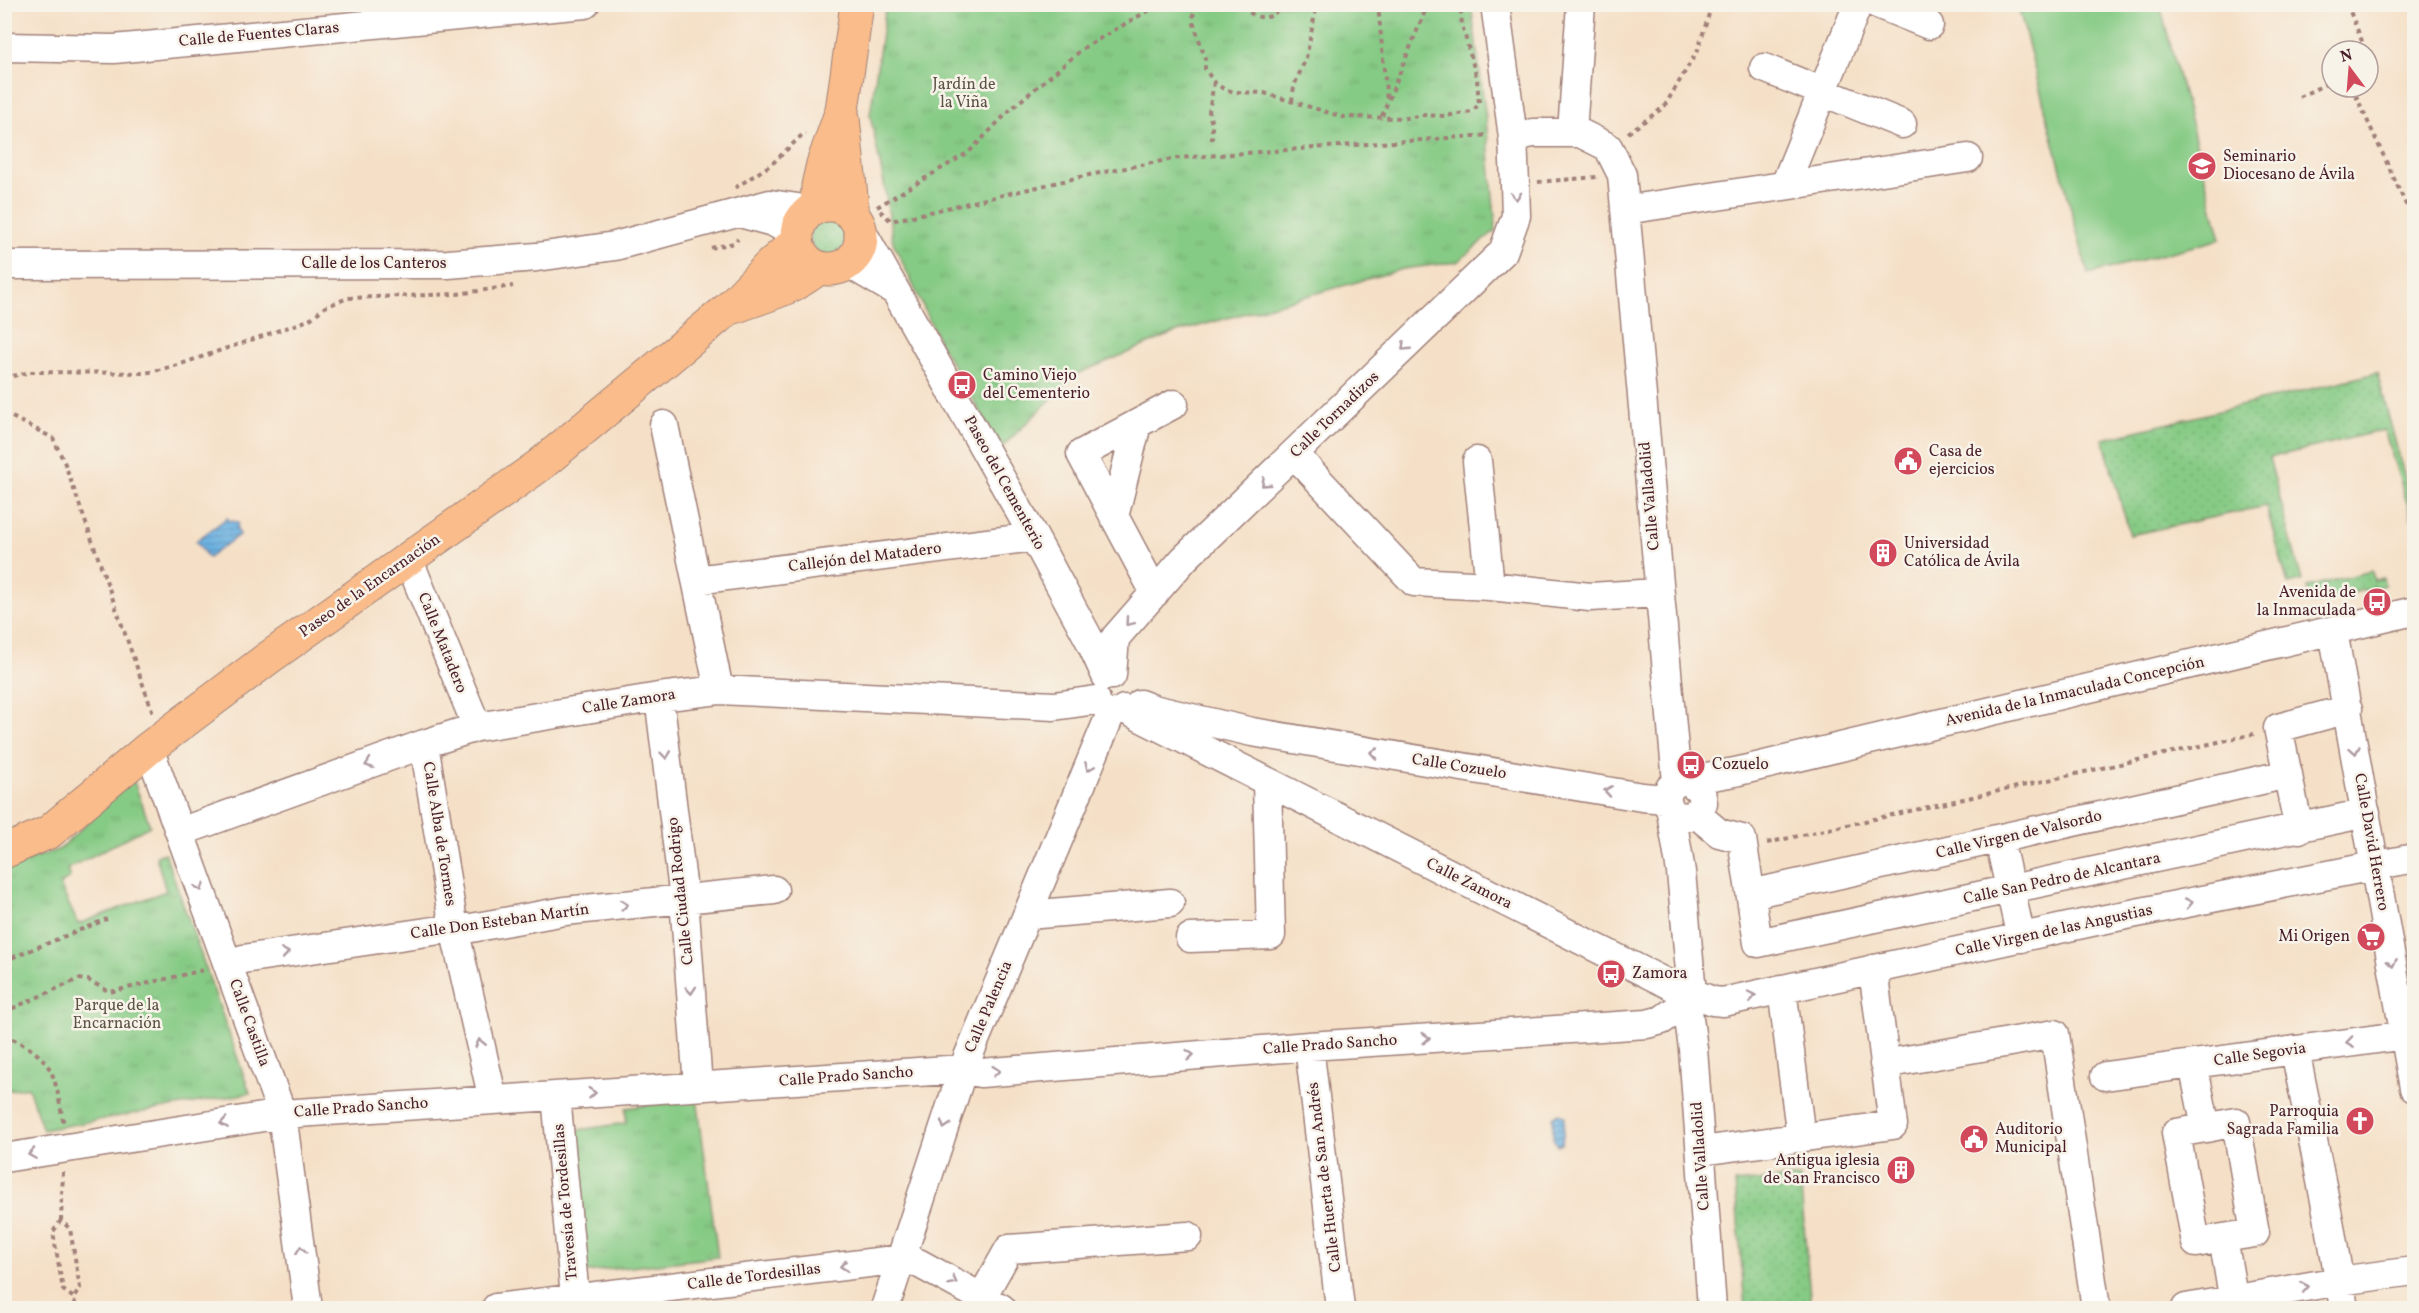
<svg xmlns="http://www.w3.org/2000/svg" width="2419" height="1313" viewBox="0 0 2419 1313" font-family="Vollkorn,serif">
<style>
.grass{fill:url(#grass-tufts);stroke:#687558;stroke-width:1.5}
.garden{fill:url(#garden-dots);stroke:#687558;stroke-width:1.5}
.pitch{fill:#86cb85;stroke:#687558;stroke-width:1.5}
.water{fill:url(#water-rules);stroke:#5b6886;stroke-width:1.5}
.lines{fill:none;stroke-linecap:round;stroke-linejoin:round}
.minor-casing{stroke:#a08079;stroke-width:31}
.major-casing{stroke:#a08079;stroke-width:35}
.path{stroke:#a08079;stroke-width:4;stroke-dasharray:4.5 4.5;stroke-linecap:butt}
.minor{stroke:#fff;stroke-width:28}
.major{stroke:#f9bc8a;stroke-width:33}
.oneway{stroke:#ae9aa0}
.labels{text-anchor:middle;dominant-baseline:central;stroke-width:5;stroke-linejoin:round;paint-order:stroke}
.street-label{font-size:16px;fill:#4a1f2b;stroke:#f7f3e8}
.park-label{font-size:16px;fill:#5c5346;stroke:#f7f3e8}
.poi-label{font-size:16px;fill:#4a1f2b;stroke:#f7f3e8;text-anchor:start}
</style>
<defs>
<pattern id="grass-tufts" width="24" height="20" patternUnits="userSpaceOnUse" patternTransform="scale(1.5)"><rect width="24" height="20" fill="#86cb85"/><path d="M3 7l-1-3M5 7V3M7 7l1-3M15 17l-1-3M17 17v-4M19 17l1-3" fill="none" stroke="#75ae73"/></pattern>
<pattern id="garden-dots" width="8" height="8" patternUnits="userSpaceOnUse" patternTransform="scale(1.5)"><rect width="8" height="8" fill="#86cb85"/><path d="M2 2h.1M6 6h.1" fill="none" stroke="#75ae73" stroke-width="1.8" stroke-linecap="round"/></pattern>
<pattern id="water-rules" width="6" height="5" patternUnits="userSpaceOnUse" patternTransform="scale(1.5)"><rect width="6" height="5" fill="#6cb2e2"/><path d="M0 2.5h6" fill="none" stroke="#5b90b7"/></pattern>
</defs>
<rect width="100%" height="100%" fill="#f7f3e8"/>
<filter id="ink" filterUnits="userSpaceOnUse"><feTurbulence type="fractalNoise" baseFrequency=".0167" numOctaves="2"/><feDisplacementMap in="SourceGraphic" scale="12" xChannelSelector="R" yChannelSelector="G"/><feConvolveMatrix kernelMatrix="1 2 1 2 8 2 1 2 1" color-interpolation-filters="sRGB"/></filter>
<filter id="wash" filterUnits="userSpaceOnUse"><feTurbulence type="fractalNoise" baseFrequency=".008" numOctaves="4" result="noise"/><feDisplacementMap in="SourceGraphic" scale="24" xChannelSelector="R" yChannelSelector="G"/><feGaussianBlur stdDeviation="1.35" result="paint"/><feColorMatrix in="noise" values="0 0 0 0 0 0 0 0 0 0 0 0 0 0 0 0 0 1.4 0 .05"/><feComposite in="paint" operator="in"/></filter>
<g filter="url(#wash)">
<rect width="100%" height="100%" fill="#f5e0c7"/>
<path class="grass" d="M886 5H1471L1486 119 1496 230 1457 262 1403 269 1174 333 1077 374 1001 448 941 345 893 242 884 183 870 115Z
M133 779 150 826 67 869 70 877 60 885 78 924 166 891 156 856 165 853 250 1093 43 1130 28 1087 5 1091 4 868 60 849Z
M697 1098 718 1257 578 1273 559 1133 626 1123V1108Z"/>
<path class="garden" d="M810 237a18 18 0 1 1 36 0a18 18 0 1 1-36 0Z
M2377 373 2414 512V525L2384 430 2269 458 2302 581 2288 584 2266 506 2130 535 2103 439Z
M2372 571 2374 580 2383 578 2385 585 2311 603 2307 587Z
M1800 1177 1811 1308H1745L1735 1183Z"/>
<path class="pitch" d="M2018 5H2160L2221 239 2088 274Z"/>
<path class="water" d="M227 518 230 521 238 522 237 530 240 534 208 558 196 541Z
M1559 1113 1565 1117C1564 1126 1563 1134 1562 1143L1557 1145 1553 1138V1117Z"/>
</g>
<g filter="url(#ink)">
<g class="lines">
<g class="minor-casing">
<path id="minor" d="M1877 4 1929 25
M4 47 114 49 585 4
M1764 68 1902 124
M1572 132 1581 4
M1513 137 1533 133H1580L1608 147 1622 175 1677 782
M1785 185 1858 4
M1625 210 1968 158
M740 213 773 222 796 234
M860 228 1034 537 1089 639 1106 676
M848 263 895 291
M4 265 448 264 537 257 615 246 770 204 812 210
M664 425 719 690
M1295 455 1414 582 1490 586 1590 597 1658 593
M1477 461 1490 586
M1114 517 1137 424
M408 558 477 727
M696 580 1034 537
M1155 593 1081 454 1174 404
M2333 631 2414 1088
M1112 675 1115 638 1184 559 1503 252 1516 216 1515 184 1513 137 1495 4
M659 697 684 899 698 1086
M1140 704 1153 709 1252 732 1642 797 1666 799
M1124 709 1672 986
M424 744 454 928 493 1100
M149 748 282 1114 308 1308
M1689 781 1701 791 1703 803C1694 817 1686 821 1671 812L1666 799 1669 789 1677 782 1735 772 2414 611
M1671 812 1681 872 1691 982
M1696 814 1719 833 1742 839 1758 943 2366 813
M2299 829 2278 728 2348 709
M180 832 424 744 477 727 659 697 719 690 1054 706 1096 700
M1999 839 2021 938
M1751 894 2288 774
M1027 915 1170 903
M1190 938 1271 935 1267 782
M228 964 243 959 454 928H471L565 911 774 890
M1782 989 1801 1138
M1695 994 1713 1001 1723 1002 2096 921 2414 858
M1687 1003 1693 1049 1712 1308
M1309 1046 1340 1308
M2295 1050 2330 1226 2344 1308
M1884 1064 2055 1034 2096 1308
M2193 1064 2206 1128 2236 1122 2255 1233 2223 1238 2235 1308
M2105 1076 2414 1034
M556 1096 576 1308
M2206 1128 2176 1133 2196 1243 2223 1238
M1701 1151 1893 1125 1873 969
M4 1158 282 1114 963 1069 981 1073 1309 1046 1647 1024 1662 1020 1684 1004
M982 1297 1009 1249 1188 1236
M496 1308 902 1259 918 1263 1001 1308
M885 1308 963 1069 1111 713
M2186 1308 2339 1281 2414 1271"/>
</g>
<g class="major-casing">
<path id="major" d="M843 118 853 216
M797 237a32 32 0 1 1 64 0a32 32 0 1 1-64 0Z
M817 207 818 186 823 164 842 110 857 4
M734 307C763 296 794 289 818 268
M4 852 49 832 149 748 267 659 540 465 729 308 769 266 797 241"/>
</g>
<path class="path" d="M1193 4 1194 24 1205 58V69L1214 82 1222 88 1234 92 1264 93 1343 117 1410 118 1420 115 1445 116 1472 112 1479 104 1477 79 1462 25 1460 4
M1226 4 1236 7 1245 5
M1378 4 1387 102
M2347 4 2366 51
M1243 6C1254 20 1273 23 1281 4
M2368 56 2371 63 2368 64
M2352 87 2414 222
M2299 97 2332 81
M1292 101 1294 86 1306 58 1317 4
M1382 116 1428 4
M1628 133 1664 107 1698 50 1712 4
M1212 140V125L1209 112 1214 82
M1538 182 1597 177
M735 188 772 164 803 134H806
M877 207 969 152 1012 108 1085 47 1146 12 1170 4
M880 211 891 221 1089 175 1178 158 1489 135
M711 248 734 243 738 239
M4 378 30 372 146 373 178 365 309 320 325 307 348 298 457 294 513 286
M4 413 53 438 65 464 153 713
M1767 843 2254 734
M4 961 107 919
M4 1012 79 979 88 980 110 992 204 970
M4 1016V1029
M4 1035C57 1059 53 1072 64 1125
M63 1172 61 1220 70 1229 80 1288 74 1298 76 1308
M61 1220 53 1232 63 1290 74 1298"/>
<use href="#minor" class="minor"/>
<use href="#major" class="major"/>
</g>
<defs><path id="oneway-chevron" d="M-2-3.5L2.5 0L-2 3.5" fill="none" stroke-width="1.6" stroke-linecap="round" stroke-linejoin="round" transform="scale(1.5)"/></defs>
<g class="oneway">
<use href="#oneway-chevron" transform="translate(1516 196) rotate(88)"/>
<use href="#oneway-chevron" transform="translate(1405 347) rotate(136)"/>
<use href="#oneway-chevron" transform="translate(1265 483) rotate(137)"/>
<use href="#oneway-chevron" transform="translate(1129 622) rotate(131)"/>
<use href="#oneway-chevron" transform="translate(2355 750) rotate(80)"/>
<use href="#oneway-chevron" transform="translate(1374 753) rotate(-171)"/>
<use href="#oneway-chevron" transform="translate(666 755) rotate(83)"/>
<use href="#oneway-chevron" transform="translate(369 764) rotate(160)"/>
<use href="#oneway-chevron" transform="translate(1089 767) rotate(113)"/>
<use href="#oneway-chevron" transform="translate(1608 791) rotate(-171)"/>
<use href="#oneway-chevron" transform="translate(200 887) rotate(70)"/>
<use href="#oneway-chevron" transform="translate(2189 903) rotate(-11)"/>
<use href="#oneway-chevron" transform="translate(624 905) rotate(-6)"/>
<use href="#oneway-chevron" transform="translate(285 953) rotate(-9)"/>
<use href="#oneway-chevron" transform="translate(2392 963) rotate(80)"/>
<use href="#oneway-chevron" transform="translate(691 990) rotate(86)"/>
<use href="#oneway-chevron" transform="translate(1752 996) rotate(-12)"/>
<use href="#oneway-chevron" transform="translate(1426 1038) rotate(-4)"/>
<use href="#oneway-chevron" transform="translate(2350 1042) rotate(172)"/>
<use href="#oneway-chevron" transform="translate(480 1043) rotate(-103)"/>
<use href="#oneway-chevron" transform="translate(1190 1055) rotate(-5)"/>
<use href="#oneway-chevron" transform="translate(996 1071) rotate(-5)"/>
<use href="#oneway-chevron" transform="translate(592 1093) rotate(-4)"/>
<use href="#oneway-chevron" transform="translate(224 1123) rotate(171)"/>
<use href="#oneway-chevron" transform="translate(945 1125) rotate(108)"/>
<use href="#oneway-chevron" transform="translate(32 1154) rotate(171)"/>
<use href="#oneway-chevron" transform="translate(301 1250) rotate(-97)"/>
<use href="#oneway-chevron" transform="translate(844 1266) rotate(173)"/>
<use href="#oneway-chevron" transform="translate(953 1281) rotate(28)"/>
<use href="#oneway-chevron" transform="translate(2305 1287) rotate(-10)"/>
</g>
</g>
<defs>
<g id="university-disc" transform="scale(1.5)"><circle r="9.5" fill="#d1495b" stroke="#f7f3e8"/><path d="M0-5L7-2L0 1L-7-2ZM-4 1L0 2.5L4 1V4Q0 6-4 4Z" fill="#fff"/></g>
<g id="bus-disc" transform="scale(1.5)"><circle r="9.5" fill="#d1495b" stroke="#f7f3e8"/><path d="M-5-6H5V4H4V6H2V4H-2V6H-4V4H-5ZM-3.5-4V0h7V-4ZM-3.5 1.2v1.5H-2V1.2ZM2 1.2v1.5H3.5V1.2Z" fill="#fff"/></g>
<g id="civic-disc" transform="scale(1.5)"><circle r="9.5" fill="#d1495b" stroke="#f7f3e8"/><path d="M-.6-6.5H3V-4.5H.6V-3L4-1V1h2V6H-6V1h2V-1L-.6-3ZM-1.2 2.5V6h2.4V2.5Z" fill="#fff"/></g>
<g id="building-disc" transform="scale(1.5)"><circle r="9.5" fill="#d1495b" stroke="#f7f3e8"/><path d="M-4-6H4V6H1V3H-1V6H-4ZM-2.5-4.3h1.7v1.8h-1.7ZM.8-4.3h1.7v1.8H.8ZM-2.5-1h1.7V.8h-1.7ZM.8-1h1.7V.8H.8Z" fill="#fff"/></g>
<g id="supermarket-disc" transform="scale(1.5)"><circle r="9.5" fill="#d1495b" stroke="#f7f3e8"/><path d="M-6-5.5h2.5l.6 2H6L4.5 2H-2.5L-4.4-4H-6ZM-1.5 3.2a1.3 1.3 0 1 0 .1 0ZM3 3.2a1.3 1.3 0 1 0 .1 0Z" fill="#fff"/></g>
<g id="church-disc" transform="scale(1.5)"><circle r="9.5" fill="#d1495b" stroke="#f7f3e8"/><path d="M-1.2-6h2.4v3.5h3.3v2.4h-3.3V6h-2.4V-.1h-3.3v-2.4h3.3Z" fill="#fff"/></g>
</defs>
<g fill-rule="evenodd">
<use href="#university-disc" x="2202" y="166"/>
<use href="#bus-disc" x="962" y="385"/>
<use href="#civic-disc" x="1908" y="461"/>
<use href="#building-disc" x="1883" y="553"/>
<use href="#bus-disc" x="2377" y="602"/>
<use href="#bus-disc" x="1691" y="765"/>
<use href="#supermarket-disc" x="2371" y="937"/>
<use href="#bus-disc" x="1611" y="974"/>
<use href="#church-disc" x="2360" y="1121"/>
<use href="#civic-disc" x="1974" y="1139"/>
<use href="#building-disc" x="1901" y="1170"/>
</g>
<g class="labels">
<g class="street-label">
<text transform="translate(259 35) rotate(-5)">Calle de Fuentes Claras</text>
<text x="374" y="264">Calle de los Canteros</text>
<text transform="translate(1335 415) rotate(-44)">Calle Tornadizos</text>
<text transform="translate(1004 483) rotate(61)">Paseo del Cementerio</text>
<text transform="translate(1650 496) rotate(-95)">Calle Valladolid</text>
<text transform="translate(865 558) rotate(-7)">Callejón del Matadero</text>
<text transform="translate(370 586) rotate(-35)">Paseo de la Encarnación</text>
<text transform="translate(442 643) rotate(68)">Calle Matadero</text>
<text transform="translate(2075 692) rotate(-13)">Avenida de la Inmaculada Concepción</text>
<text transform="translate(629 702) rotate(-9)">Calle Zamora</text>
<text transform="translate(1459 767) rotate(9)">Calle Cozuelo</text>
<text transform="translate(439 834) rotate(81)">Calle Alba de Tormes</text>
<text transform="translate(2019 835) rotate(-13)">Calle Virgen de Valsordo</text>
<text transform="translate(2371 842) rotate(80)">Calle David Herrero</text>
<text transform="translate(2062 879) rotate(-12)">Calle San Pedro de Alcantara</text>
<text transform="translate(1469 884) rotate(27)">Calle Zamora</text>
<text transform="translate(681 891) rotate(-96)">Calle Ciudad Rodrigo</text>
<text transform="translate(500 922) rotate(-8)">Calle Don Esteban Martín</text>
<text transform="translate(2054 931) rotate(-12)">Calle Virgen de las Angustias</text>
<text transform="translate(989 1007) rotate(-67)">Calle Palencia</text>
<text transform="translate(249 1023) rotate(70)">Calle Castilla</text>
<text transform="translate(1330 1045) rotate(-4)">Calle Prado Sancho</text>
<text transform="translate(2260 1055) rotate(-8)">Calle Segovia</text>
<text transform="translate(846 1077) rotate(-4)">Calle Prado Sancho</text>
<text transform="translate(361 1108) rotate(-4)">Calle Prado Sancho</text>
<text transform="translate(1701 1156) rotate(-94)">Calle Valladolid</text>
<text transform="translate(1325 1177) rotate(-97)">Calle Huerta de San Andrés</text>
<text transform="translate(566 1202) rotate(-95)">Travesía de Tordesillas</text>
<text transform="translate(754 1277) rotate(-7)">Calle de Tordesillas</text>
</g>
<g class="park-label">
<text x="964" y="85">Jardín de<tspan x="964" dy="18">la Viña</tspan></text>
<text x="117" y="1006">Parque de la<tspan x="117" dy="18">Encarnación</tspan></text>
</g>
<g class="poi-label">
<text x="2223" y="157">Seminario<tspan x="2223" dy="18">Diocesano de Ávila</tspan></text>
<text x="983" y="376">Camino Viejo<tspan x="983" dy="18">del Cementerio</tspan></text>
<text x="1929" y="452">Casa de<tspan x="1929" dy="18">ejercicios</tspan></text>
<text x="1904" y="544">Universidad<tspan x="1904" dy="18">Católica de Ávila</tspan></text>
<text x="2356" y="593" text-anchor="end">Avenida de<tspan x="2356" dy="18">la Inmaculada</tspan></text>
<text x="1712" y="765">Cozuelo</text>
<text x="2350" y="937" text-anchor="end">Mi Origen</text>
<text x="1632" y="974">Zamora</text>
<text x="2339" y="1112" text-anchor="end">Parroquia<tspan x="2339" dy="18">Sagrada Familia</tspan></text>
<text x="1995" y="1130">Auditorio<tspan x="1995" dy="18">Municipal</tspan></text>
<text x="1880" y="1161" text-anchor="end">Antigua iglesia<tspan x="1880" dy="18">de San Francisco</tspan></text>
</g>
</g>
<rect width="2419" height="1313" fill="none" stroke="#f7f3e8" stroke-width="24"/>
<g transform="translate(2350 69) rotate(344)"><circle r="28" fill="#f7f3e8" stroke="#b29e9c" stroke-width="1.5"/>
<path d="M0-4.5L10 22L0 15L-10 22Z" fill="#d1495b"/>
<text y="-9" font-size="16" font-weight="bold" text-anchor="middle" fill="#4a1f2b">N</text>
</g>
</svg>
